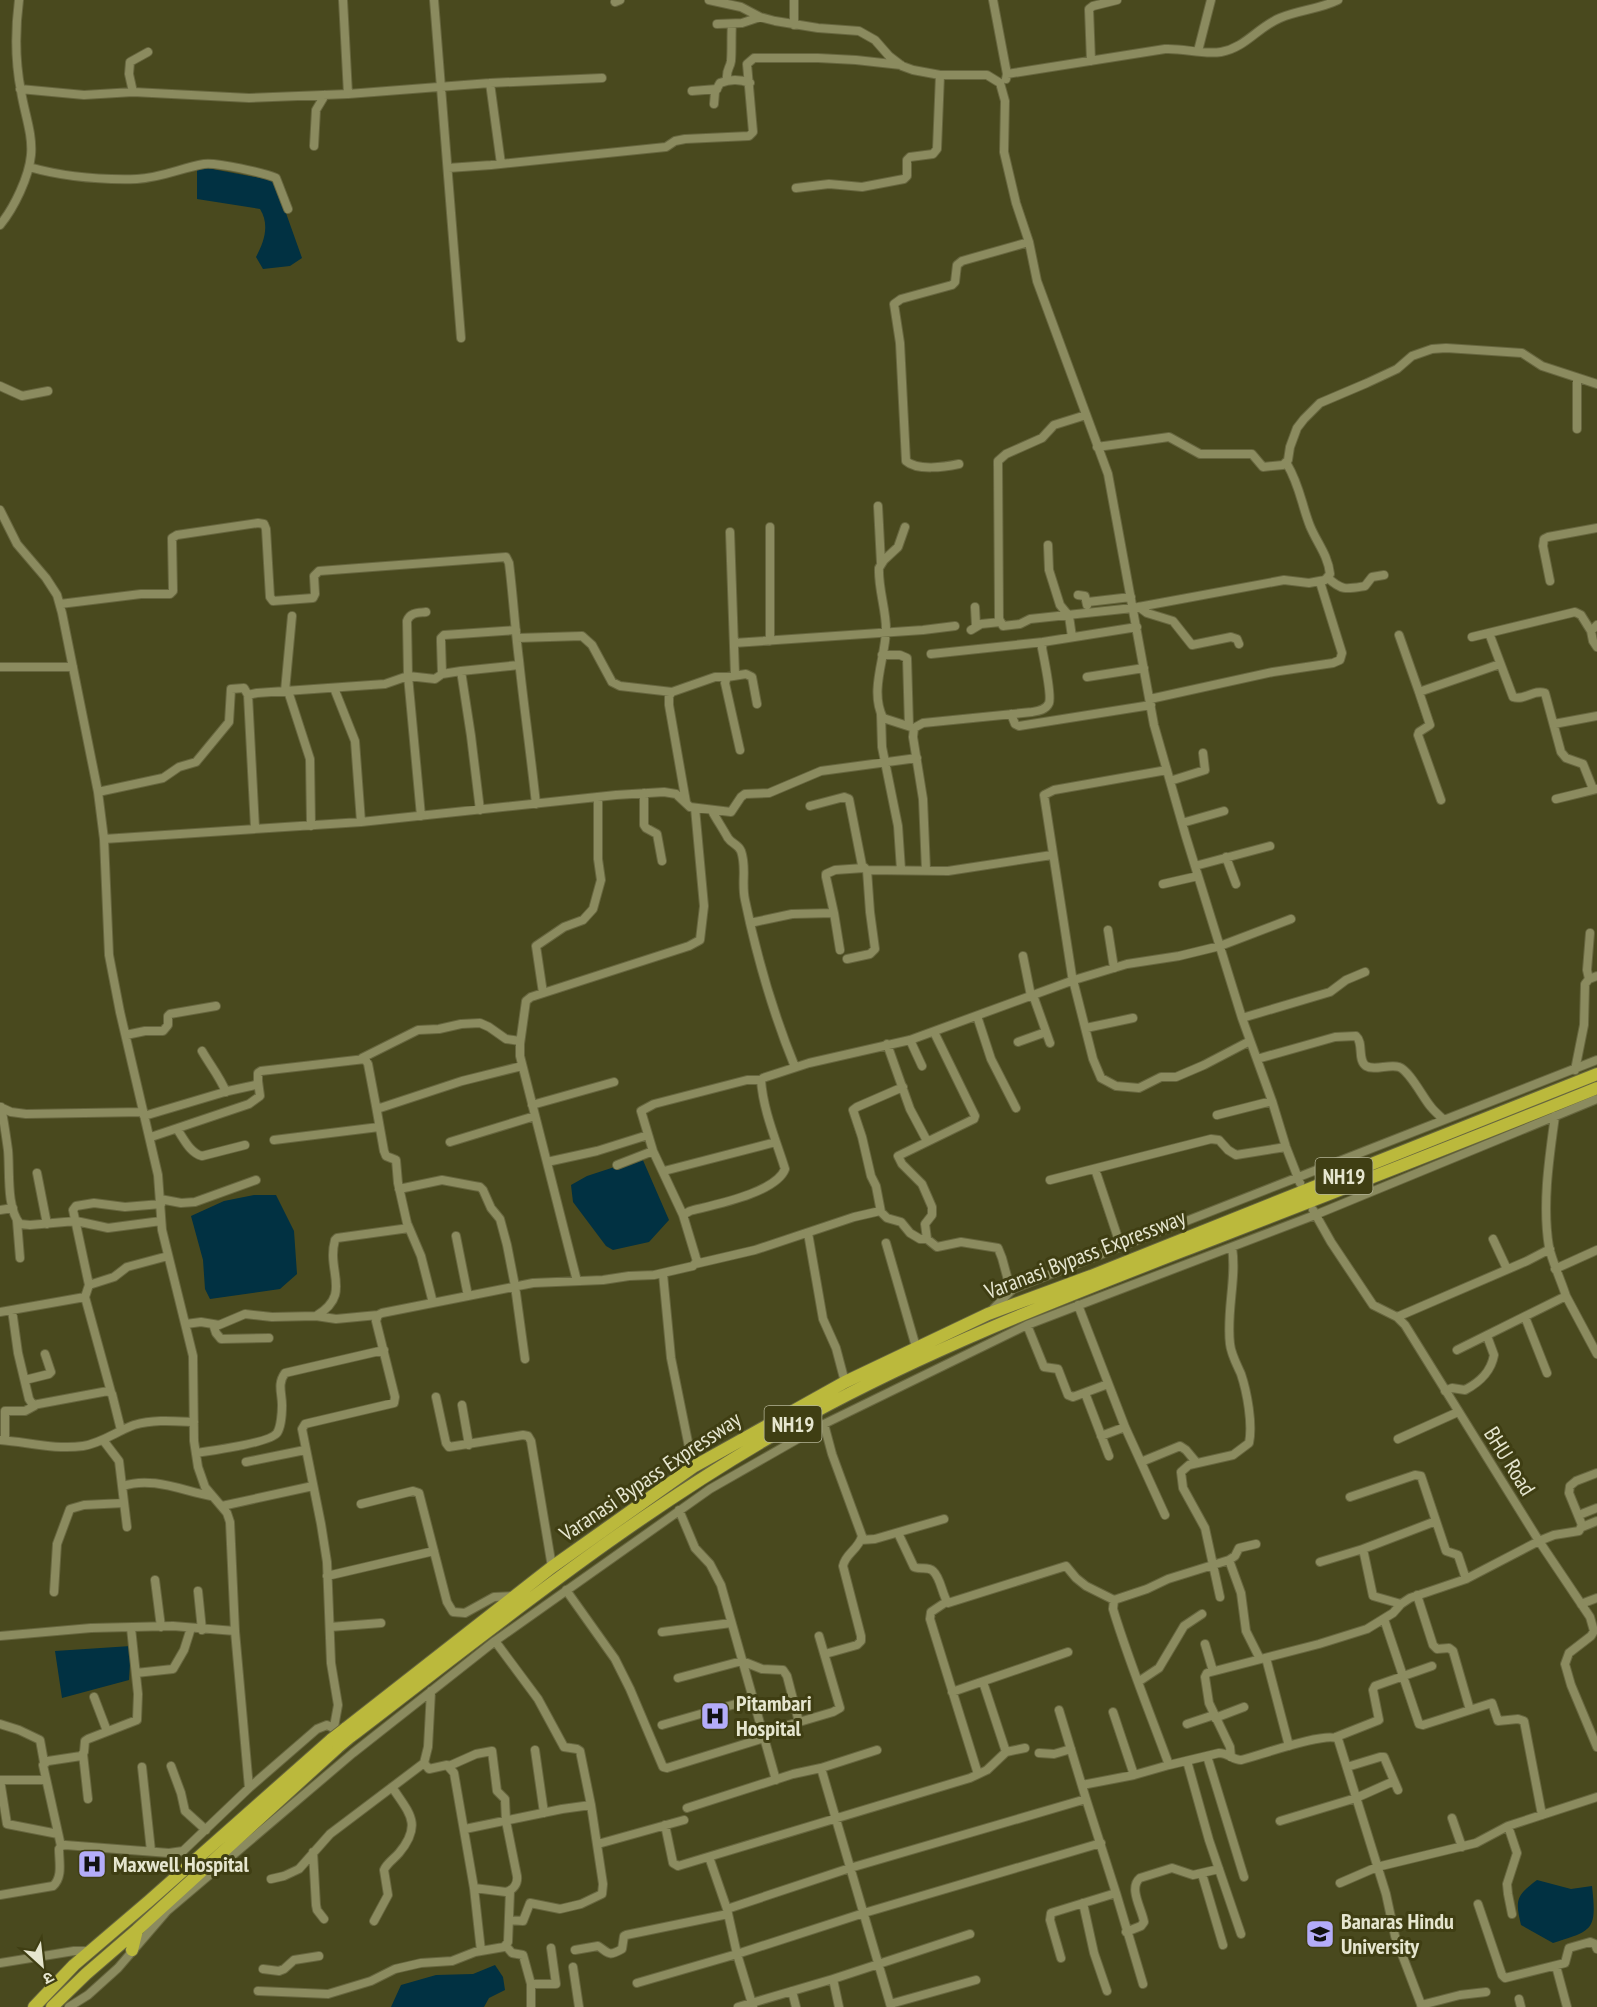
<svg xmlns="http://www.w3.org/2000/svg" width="1597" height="2007" viewBox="0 0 1597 2007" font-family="'PT Sans Narrow','Noto Sans Devanagari',sans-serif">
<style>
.water{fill:#013142}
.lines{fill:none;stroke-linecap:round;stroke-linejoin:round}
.minor-casing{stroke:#67663f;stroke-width:10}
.highway-casing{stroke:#67663f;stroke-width:14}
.minor{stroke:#8b8b5f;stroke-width:8}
.highway{stroke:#bbb93c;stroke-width:12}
.highway-bridge-casing{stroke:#67663f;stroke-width:14;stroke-linecap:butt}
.highway-bridge{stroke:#bbb93c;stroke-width:12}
.labels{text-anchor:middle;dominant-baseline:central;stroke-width:6;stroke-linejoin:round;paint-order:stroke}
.shield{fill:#3f3e13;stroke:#b4b497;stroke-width:1.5}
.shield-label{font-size:21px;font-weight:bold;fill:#e6e6cf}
.street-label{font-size:22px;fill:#e6e6cf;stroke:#3f3e13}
.poi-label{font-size:22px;font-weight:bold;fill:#e6e6cf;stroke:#3f3e13;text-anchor:start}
</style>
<rect width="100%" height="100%" fill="#49491e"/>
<path class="water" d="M207 168 271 180 276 185 302 258 290 266 263 269 256 257C264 242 270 225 260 209L197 199V170Z
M642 1158 669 1220 649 1242 613 1250 606 1246 573 1202 571 1185 587 1176Z
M254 1195H276L294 1231 297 1274 280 1289 210 1299 205 1289 203 1260 191 1216 224 1201Z
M131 1646 129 1680 62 1698 55 1651Z
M1537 1880 1571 1889 1592 1886C1597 1931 1593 1930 1553 1943L1521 1925C1515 1900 1516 1896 1537 1880Z
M495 1965 503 1977 505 1990 489 1998 484 2007H391L401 1985 436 1975 473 1974Z"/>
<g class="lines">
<g class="minor-casing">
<path id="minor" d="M343 0 348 94
M434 0 461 338
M709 0 741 7 760 17 775 21 818 28 859 31 875 40 889 56 902 66 913 70 940 75H987L1000 83 1005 101 1004 152 1016 203 1029 242 1037 281 1108 474 1154 725 1186 837 1242 1018 1272 1101 1286 1147 1300 1183
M993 0 1007 74 1006 79
M615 2 620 0
M717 24 742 23 760 17
M794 25V0
M1198 51 1211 0
M1091 61 1089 9 1093 6 1117 0
M1007 74 1165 49C1184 48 1202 55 1221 52 1245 48 1258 27 1280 18 1299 10 1320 9 1338 0
M727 80C726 68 730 69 731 61 732 49 731 36 732 24
M490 83 501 164
M20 89 84 95 133 92 249 98 348 94 490 83 602 78
M692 91 717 89
M133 92 129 74 130 62 148 52
M714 104 715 92 720 83C730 79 740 79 750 83
M314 146 316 110 325 95
M29 167C64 177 100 180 137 179 161 178 181 168 204 164 216 162 265 173 276 178L288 209
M448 168 491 165 666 147 675 141 685 139 749 136 753 132 747 64 754 58H818L856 60 901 65
M796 188 829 184 862 187 904 179 907 176V160L910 157 933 154 937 149 940 75
M0 225C14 208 29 177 31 155 33 134 24 112 21 91 15 61 15 31 19 0
M0 386 22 396 48 391
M1086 415 1054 425 1042 438 1006 454 998 461 999 619 1003 626 1020 624 1030 619 1133 608 1284 580 1309 583 1325 580 1330 574C1328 555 1317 543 1310 526 1301 503 1300 486 1287 464
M1577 429V379
M1097 447 1169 437 1200 454H1252L1263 467 1283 465 1288 460 1290 447 1297 428 1304 419 1320 403 1367 383 1397 369 1412 356 1432 349 1446 348 1522 353 1542 366 1597 384
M959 464C945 467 917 471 906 461L900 343 894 304 901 299 952 285 955 282 957 265 962 261 1029 242
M878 506 881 563
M0 510 17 544 46 578 57 595 62 613 98 792 104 839 109 955 120 1012 158 1175 162 1230 193 1356 194 1441 198 1467 205 1487 227 1513 230 1522 235 1631 249 1788
M770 527V641
M905 527 898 547 884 560 879 568C878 588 886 609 886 629 886 657 869 690 883 718L914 728
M730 532 735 675
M1048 545 1049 570 1060 605 1069 616 1072 637
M1328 578C1342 591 1347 589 1365 586L1372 577 1384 575
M1550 581 1543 546 1544 539 1548 537 1597 528
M1078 595 1085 596 1087 605
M1088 602 1131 597
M60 604 141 594H170L173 591 172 538 177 535 258 523 264 524 266 529 270 597 273 601 313 598 315 594 314 576 319 571 506 557 509 563C513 595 515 628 519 660 524 708 531 756 536 804
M975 607 976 626
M1139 607 1147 613 1173 621 1192 645 1231 637 1237 639 1239 644
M1597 625 1591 631 1593 641 1597 647
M971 630 981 624 1000 622
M1489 633 1513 697C1524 701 1534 689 1545 693L1561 752 1566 758 1583 764 1593 789
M1399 635 1419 692 1500 664
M1472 637 1575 612 1581 615 1591 631
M517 638 582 636 592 645 612 682 620 686 672 692
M734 643 923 630 955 626
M931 654 1043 642
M882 655H900L907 658 909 726
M0 667H73
M461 671 519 665
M442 674 461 671 471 736 480 810
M1087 677 1144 668
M334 688 355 741 361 822
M285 691 292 616
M288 691 310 759 311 826
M1419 692 1430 725 1419 732 1418 735 1441 800
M1150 699 1273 672 1333 663 1340 660 1342 653 1320 582
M881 714 882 747 898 826 901 870
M1011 714 1015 724 1019 726 1151 705
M1554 724 1597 716
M740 750 725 683 727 677 746 674 752 677 757 704
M1167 770 1054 790 1044 795 1072 976 1093 1059 1101 1078 1116 1086 1139 1088 1161 1077H1176L1204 1065 1250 1041
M1170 781 1205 770 1203 753
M98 792 163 778 179 767 196 762 229 722 231 689 244 688 248 695
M644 793V825L646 828 657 834 662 861
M1556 799 1597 789
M686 802 669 705V696L672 692 715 677H727
M810 806 844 797 849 799 862 865 867 870 948 871 1052 855
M712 811C717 820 723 829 728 838 732 844 738 844 741 851 747 868 741 882 745 900 757 958 773 1013 795 1067
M421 816 408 676 407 621C410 612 418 613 426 612
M1182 823 1224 811
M255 828 248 695 257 693 385 684 408 676 435 679 442 674 441 642V638L444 635 516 630
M104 839 361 822 616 795 664 792 676 794 690 807 731 812 741 797 745 794 769 793 821 771 917 758
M1226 857 1236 884
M1195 866 1270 846
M926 870 923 799 913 737 914 728 923 723 1032 712C1038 711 1046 710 1049 703 1052 695 1044 659 1042 648L1043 642 1137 627
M1163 884 1198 876
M834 913 840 950
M750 923 792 914 834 913 826 877V874L835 870 864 868
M1108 930 1114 968
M1023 956 1031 996
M847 959 870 954 875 949 870 912 867 870
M1589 979 1587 970 1590 933
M543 993 536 946 564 927 583 920 593 909 601 880 598 859V797
M1033 995 1050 1043
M977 1016 991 1059 1016 1108
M1242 1018 1330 992 1346 980 1365 972
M1086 1028 1133 1018
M126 1035 145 1031H163L168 1025V1016L170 1014 216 1006
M910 1040 922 1066
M1018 1042 1046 1032
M887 1044 910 1109 927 1141
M202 1051C210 1065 220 1077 226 1092
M362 1058 418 1030 439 1029 461 1024 480 1023 489 1027 506 1039 520 1041
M1257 1059 1335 1037 1356 1036C1364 1043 1357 1060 1366 1066 1374 1071 1389 1064 1399 1067 1410 1071 1423 1098 1431 1107 1435 1112 1440 1116 1444 1120
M1575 1070 1584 1025 1585 984 1589 979 1597 976
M532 1105 614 1082
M376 1106 384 1151 386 1156 396 1160 398 1183 407 1223 421 1256 433 1303
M0 1107 11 1112 26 1114 143 1112
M1 1107C4 1121 6 1136 8 1150 10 1170 6 1208 20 1224L30 1225 76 1221 108 1228 161 1221
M1217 1115 1272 1101
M144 1116 228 1091 256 1085 258 1081V1073L261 1071 365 1059 368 1064 376 1106 380 1108 462 1081 522 1066
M177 1129C184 1139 190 1153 202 1156L245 1145
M151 1137 249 1104 260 1096 258 1081
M274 1140 379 1127
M450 1142 535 1116
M547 1162 597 1151 648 1135
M617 1165 653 1151
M1095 1169 1121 1247
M664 1171 776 1142
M37 1173 47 1224
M1050 1180 1211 1139 1219 1140 1228 1150 1236 1155 1286 1147
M399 1189 442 1180 474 1186 480 1187 483 1190 491 1208 500 1219 507 1245 515 1286 525 1359
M160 1199 181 1203 195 1202 256 1180
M0 1210 13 1208
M1313 1210 1331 1242 1373 1305 1397 1317 1405 1325 1539 1541 1590 1617 1594 1631 1591 1636 1569 1653 1565 1664 1571 1685 1597 1747
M881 1212 876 1186 871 1176 862 1137 853 1110 857 1107 903 1087
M683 1215 653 1151 641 1111 654 1104 747 1080H761
M17 1221 20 1258
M808 1233 823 1319 836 1348 845 1382
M456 1236 468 1296
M927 1239 925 1224 932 1215V1207L929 1200 922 1184 902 1164 898 1156 974 1119 975 1116 934 1032
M1493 1239 1507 1269
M886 1243 916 1347
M695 1264 755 1250 854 1217 880 1211 887 1218 901 1222 910 1233 920 1239H927L937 1247 961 1242 998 1248 1002 1258 1011 1291
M1555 1269 1597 1250
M663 1274 671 1358 693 1467
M577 1281 520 1056V1044L526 1001 531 997 689 946 700 940 704 906 695 808
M89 1285 73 1210 76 1206 94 1203 125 1207 161 1204
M1566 1296 1597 1354
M85 1297 111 1392
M1078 1305 1125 1427 1165 1515
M12 1310 18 1353 29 1399 33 1405 108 1391 112 1394 121 1430
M0 1312 85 1297 89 1285 114 1277 127 1267 168 1256
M990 1312 1013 1289 1597 1060
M316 1316C353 1294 326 1272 335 1240L337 1238 409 1228
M1397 1317 1527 1261 1550 1249
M1525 1317 1547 1373
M186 1324 201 1322 219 1325 245 1314 272 1317 316 1316 336 1319 378 1315
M213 1324 216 1333 221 1339 269 1338
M1027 1325 1044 1367 1058 1369 1068 1395 1073 1397 1108 1384
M1457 1350 1566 1296C1561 1280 1553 1264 1549 1247 1542 1205 1549 1159 1555 1116
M25 1380 49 1374 51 1372 45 1354
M1445 1391 1452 1388 1465 1390C1480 1382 1491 1372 1494 1355L1487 1336
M1085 1393 1109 1456
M436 1397 446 1443 449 1447 523 1435 528 1436 531 1441 552 1567
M462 1405 469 1445
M824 1424 832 1454 862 1536C859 1549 845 1554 843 1566L861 1636V1641L857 1645 825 1654
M1101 1436 1125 1427
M1398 1439 1458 1412
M0 1440C27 1442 56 1450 83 1446 102 1443 117 1431 134 1425 154 1419 174 1421 194 1422
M5 1440V1411H25L36 1405
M103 1440 119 1461 127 1527
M196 1453C210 1451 270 1443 277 1433 281 1427 282 1412 282 1405 282 1393 277 1384 285 1373L384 1350
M246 1462 305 1450
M1141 1462 1180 1446 1186 1450 1196 1462
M123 1486C152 1476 183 1491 211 1496
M1350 1497 1415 1475 1421 1476 1446 1551 1458 1555 1466 1579
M361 1504 413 1491 419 1493 447 1602 453 1612 465 1613 494 1597 515 1596
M222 1506 313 1486
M679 1510 695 1548 710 1564 721 1585 776 1780
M1579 1515 1597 1508
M1582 1527 1597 1521
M898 1533 914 1567C920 1570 928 1566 933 1571 941 1578 942 1595 948 1603L1066 1566 1076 1578 1086 1586 1114 1600
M861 1540 875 1539 944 1519
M1256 1544 1239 1548 1235 1556 1229 1560 1168 1579 1147 1589 1114 1600 1113 1609C1129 1662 1150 1713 1169 1765L1219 1753C1228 1753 1233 1760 1241 1760 1258 1756 1326 1731 1338 1739L1386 1894 1395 1936 1422 2007
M1363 1549 1373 1596 1401 1604
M1229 1560 1241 1593 1246 1631 1260 1659
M1320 1562 1363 1549 1436 1521
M327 1576 434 1551
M155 1580 161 1627
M566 1590 615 1659 630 1689 663 1767 667 1768 764 1738
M198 1591 202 1630
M54 1592 57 1544 70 1509 84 1505 124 1503
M1417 1595 1433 1645 1437 1649 1449 1648 1453 1651 1470 1710
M1220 1597 1205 1528 1183 1488 1181 1472 1189 1465 1233 1455 1249 1443C1253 1424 1247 1392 1241 1374 1237 1365 1231 1354 1230 1344 1226 1311 1237 1279 1232 1247
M946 1602 931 1612 930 1619 978 1774
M1581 1604 1597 1598
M1384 1619 1419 1724 1423 1725 1492 1703 1498 1721 1518 1719 1524 1721 1542 1815
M330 1627 381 1623
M662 1632 731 1623
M0 1636 91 1628 173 1626 235 1631
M495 1641 538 1699 564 1747 577 1749 580 1751 591 1805
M1205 1644 1213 1671
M1266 1658 1289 1746
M136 1673 173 1669 184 1650 191 1628
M678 1678 742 1661 762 1669 783 1670 787 1676 799 1722
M983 1682 1006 1752
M1138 1682 1159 1668 1184 1626 1202 1614
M431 1691 428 1747 424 1763 429 1769 447 1765 454 1773 474 1888 481 1951
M952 1692 1068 1652
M94 1697 107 1731
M1059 1710 1086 1799
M1113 1712 1134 1775
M1215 1718 1244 1707
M0 1724 19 1730 40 1740 44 1762
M1187 1724 1214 1715
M662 1725 753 1699
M334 1727 338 1705 331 1663 327 1562 321 1524 302 1429 305 1424 309 1423 394 1403 395 1397 376 1321 378 1315 382 1313 533 1283 603 1280 629 1276 654 1275 693 1266 697 1261 696 1258 683 1215 690 1211C713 1205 776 1193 785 1169 776 1140 763 1110 761 1080L763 1078 809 1063 910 1040 1074 980 1127 964 1179 956 1220 946 1291 919
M762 1733 833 1712 840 1708 819 1636
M1336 1737 1379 1720 1373 1690 1375 1686 1432 1666
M535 1750 544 1813
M1039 1753 1054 1754 1071 1749
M83 1754 88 1799
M1207 1756 1244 1877
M1231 1757 1230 1747 1209 1703 1205 1677 1207 1673 1319 1644 1367 1629 1393 1613 1401 1604 1410 1598 1466 1579 1539 1541 1554 1535 1579 1531 1582 1525 1569 1493 1570 1486 1576 1481 1597 1473
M1187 1761 1209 1840 1241 1934
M171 1766 181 1793 185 1811 206 1830
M449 1766 476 1754 492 1751 497 1791 505 1799 506 1821 517 1876C518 1884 513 1890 506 1892L474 1888
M142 1767 151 1851
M1347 1767 1380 1757H1384L1398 1790
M821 1768 877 1750
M0 1780 7 1824 58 1834
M0 1780H45
M1082 1785 1134 1775 1169 1765
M687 1808 793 1774 821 1768 891 2007
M1452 1818 1462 1847
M1280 1821 1356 1798 1394 1781
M665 1825 673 1863 678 1866 970 1778 987 1770 1006 1752 1025 1748
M1508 1826 1517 1853 1507 1884 1508 1894 1512 1914
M465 1829 562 1809 591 1805 603 1884 602 1894 581 1904 560 1909 530 1903 523 1921 509 1920
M598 1844 684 1820
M61 1846 43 1765 48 1761 81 1756 84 1752 85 1741 88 1739 137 1720 138 1694 131 1628
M313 1852 316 1905 317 1910 324 1919
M709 1857 727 1909
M1202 1874 1223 1945
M271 1879 284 1876 299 1869 330 1834 424 1763
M1340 1883 1377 1867 1476 1843 1508 1826 1597 1797
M1116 1893 1143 1984
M0 1895 53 1886C63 1877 59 1862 59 1849L61 1846 65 1845 169 1853 183 1851 249 1788 317 1729 327 1725 335 1729
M1083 1903 1094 1953 1107 1991
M1478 1904 1502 1975 1505 1978 1565 1963 1569 1948 1590 1942 1595 1944 1597 1949
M374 1921 388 1895 384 1870C387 1863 394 1859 399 1853 423 1824 409 1813 392 1787
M1126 1932 1141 1926 1144 1922C1142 1909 1128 1888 1140 1878L1172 1868 1193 1875 1219 1869
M506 1946 512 1953 523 1955 531 1984V2007
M575 1950 598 1946C609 1953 608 1957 622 1949L624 1936 626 1935 728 1914
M0 1963 74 1951H92
M1556 1966 1567 2007
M573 1967 579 2007
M263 1969 279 1971 284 1969 294 1960 319 1956
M637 1983 737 1954 864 1913 1101 1843
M531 1984H556L551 1948
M258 1991 328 1994 371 1981 395 1969 421 1963 452 1961 475 1952 504 1947 508 1942 510 1891
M792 1991 796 2007
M1519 1999 1521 2007
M890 2004 976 1980
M1421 2005 1460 1995 1486 1992
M69 2007 88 1995 118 1968 167 1911 353 1753 495 1641 710 1489 824 1424 1027 1325 1315 1215 1597 1099
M738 2007 833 1979
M753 2007 737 1954 727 1909 850 1868 1086 1799 1116 1893 1051 1913 1050 1920 1061 1958
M839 2007 833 1979 970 1934"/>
</g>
<g class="highway-casing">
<path id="highway" d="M345 1729 552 1567 693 1467 845 1382 988 1314 1091 1276 1597 1074
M350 1737C498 1624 645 1504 809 1415 928 1350 1054 1301 1180 1252 1319 1198 1459 1144 1597 1088
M132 1950 137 1930
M34 2007 74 1965 149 1901 332 1739
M52 2007 86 1974 137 1930 338 1747"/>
</g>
<use href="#minor" class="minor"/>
<use href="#highway" class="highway"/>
<g class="highway-bridge-casing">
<path id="highway-bridge" d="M332 1739 345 1729
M338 1747 350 1737"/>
</g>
<use href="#highway-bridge" class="highway-bridge"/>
</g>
<defs>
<g id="hospital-square" transform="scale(1.5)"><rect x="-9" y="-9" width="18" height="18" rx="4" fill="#b4acf9" stroke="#3f3e13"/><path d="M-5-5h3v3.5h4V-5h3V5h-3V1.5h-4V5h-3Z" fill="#111"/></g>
<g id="university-square" transform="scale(1.5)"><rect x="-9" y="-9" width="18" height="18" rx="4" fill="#b4acf9" stroke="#3f3e13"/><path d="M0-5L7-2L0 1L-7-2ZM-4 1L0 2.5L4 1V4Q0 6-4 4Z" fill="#111"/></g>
</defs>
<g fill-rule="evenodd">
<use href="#hospital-square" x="715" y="1716"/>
<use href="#hospital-square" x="92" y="1864"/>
<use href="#university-square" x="1320" y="1934"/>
</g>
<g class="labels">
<g class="shield">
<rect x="1315.5" y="1158" width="57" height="36" rx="4.5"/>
<rect x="764.5" y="1406" width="57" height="36" rx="4.5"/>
</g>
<g class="shield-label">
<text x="1344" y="1176">NH19</text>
<text x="793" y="1424">NH19</text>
</g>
<g class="street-label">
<text transform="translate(1085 1254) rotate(-21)">Varanasi Bypass Expressway</text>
<text transform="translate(1510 1461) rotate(58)">BHU Road</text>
<text transform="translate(650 1476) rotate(-34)">Varanasi Bypass Expressway</text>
</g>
<g class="poi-label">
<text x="736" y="1703">Pitambari<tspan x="736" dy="25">Hospital</tspan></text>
<text x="113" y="1864">Maxwell Hospital</text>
<text x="1341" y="1921">Banaras Hindu<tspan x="1341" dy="25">University</tspan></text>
</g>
</g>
<g transform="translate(42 1965) rotate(153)" stroke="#3f3e13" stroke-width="4.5" paint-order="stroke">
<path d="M0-4.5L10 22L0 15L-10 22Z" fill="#e6e6cf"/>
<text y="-9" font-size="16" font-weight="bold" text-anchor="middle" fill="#e6e6cf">उ</text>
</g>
</svg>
